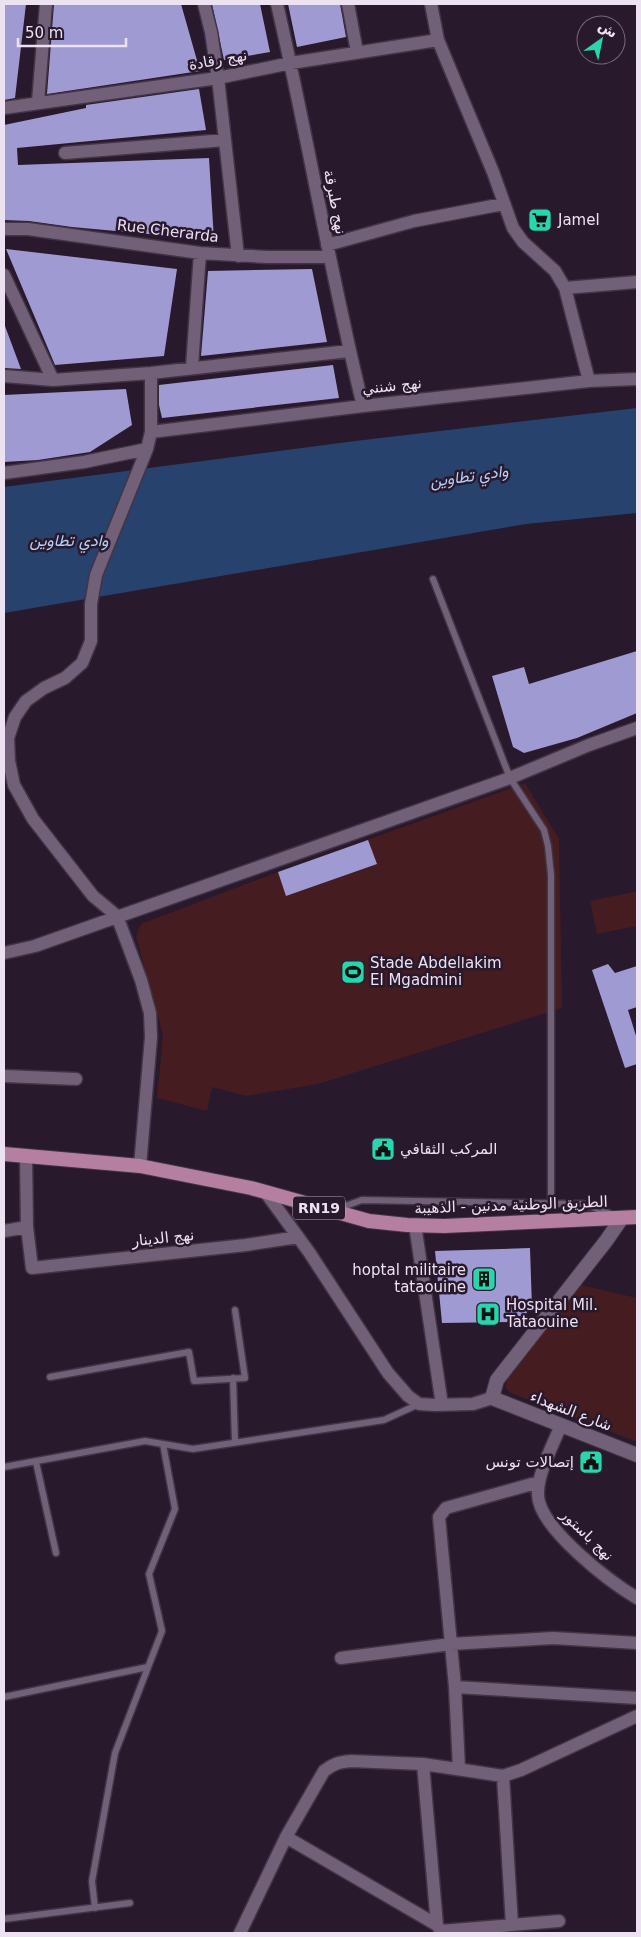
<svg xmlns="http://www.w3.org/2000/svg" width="641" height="1937" viewBox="0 0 641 1937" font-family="'DejaVu Sans',Vazirmatn,sans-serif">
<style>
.green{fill:#451c20}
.water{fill:#27426c}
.building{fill:#9f9ad2}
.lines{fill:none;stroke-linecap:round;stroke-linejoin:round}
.service-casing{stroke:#413545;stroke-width:9}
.minor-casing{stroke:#413545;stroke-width:15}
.secondary-casing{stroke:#413545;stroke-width:16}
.primary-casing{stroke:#413545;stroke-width:16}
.service{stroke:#726079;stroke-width:6}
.minor{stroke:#726079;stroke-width:12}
.secondary{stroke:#726079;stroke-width:14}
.primary{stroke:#b57fa2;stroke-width:14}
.labels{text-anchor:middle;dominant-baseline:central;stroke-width:5;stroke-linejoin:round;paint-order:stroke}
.shield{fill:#28192d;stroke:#b2a6b6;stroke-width:1}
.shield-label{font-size:14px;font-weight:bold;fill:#ede2f1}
.street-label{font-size:15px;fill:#ede2f1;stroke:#28192d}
.poi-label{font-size:15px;fill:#ede2f1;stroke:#28192d;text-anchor:start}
.water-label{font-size:16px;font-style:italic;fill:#b4d0fa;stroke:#28192d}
</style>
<rect width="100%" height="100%" fill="#28192d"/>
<path class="green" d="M525 783 559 839 562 1008 318 1084 246 1096 212 1087 207 1111 157 1098 163 1035 136 936 141 924 278 872Z
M637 891V926L597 934 590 901Z
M581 1285 637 1298V1442L511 1393 505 1388 507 1379Z"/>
<path class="water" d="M637 408V513L526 524 4 613V487L355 441Z"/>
<path class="building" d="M4 4H26L15 98 4 100Z
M54 4H181L200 71 47 94Z
M212 4H260L270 52 224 60Z
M288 4H340L346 37 297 47Z
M199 89 206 130 17 148 18 165 209 158 214 240 72 227 29 221 4 220V125L86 108V105Z
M6 249 177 269 164 356 55 365Z
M312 269 327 342 201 356 208 271Z
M4 326H5L21 369 4 368Z
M333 365 339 398 162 418 159 405V385Z
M126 389 132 425 90 452 38 460 4 462V395Z
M637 651V713L577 738 524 753 513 747 492 676 524 667 529 684Z
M368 840 377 864 286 896 278 872Z
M608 964 615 973 637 966V1007L628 1010 637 1039V1064L625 1068 592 970Z
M530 1248 532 1307 518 1322 442 1323 435 1251Z"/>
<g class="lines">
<g class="service-casing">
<path id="service" d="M433 579 510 778 544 830 548 846 551 875V1203
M337 1209 362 1200 583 1204 611 1214
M50 1377 189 1352 194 1381 245 1378 235 1310
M233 1378 235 1442
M36 1462 56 1553
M4 1467 145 1441 193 1449 384 1420 419 1404
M4 1697 148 1667
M95 1908 92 1881 115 1753 162 1631 149 1574 175 1509 163 1444
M4 1919 130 1903"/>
</g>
<g class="minor-casing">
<path id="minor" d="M204 4 211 32 218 78 238 256
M277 4C308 137 330 273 363 406
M348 4 357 52
M431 4 438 40 493 172 513 228 523 242 555 271 565 288 589 381
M38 102 46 4
M4 108 218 78 291 63 438 40
M65 153 225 140
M4 229H28L200 253 267 257H329
M327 245 414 221 503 204
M4 275 53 380
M565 288 637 282
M192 367 200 253
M4 376 53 380 151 373 349 351
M151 432 363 406 589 381 637 379
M4 473 84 462 147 449
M4 953 35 946 510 778 589 745 637 728
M4 1076 76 1079
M26 1156 27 1227 32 1268 246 1245 298 1237
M140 1166 151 1037 150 1013 141 980 117 916 93 896 33 819 14 785 9 761 8 738 15 717 26 701 44 688 65 678 82 663 91 641V604L96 575 147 449 151 432V373
M266 1193 309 1252 388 1373 408 1396 419 1404 435 1405 473 1404 492 1398
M415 1225 442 1405
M4 1231 27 1227
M561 1425C553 1445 537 1474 538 1495 539 1528 610 1582 637 1598
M341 1658 451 1644 553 1638 637 1643
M455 1687 637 1698
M423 1764 437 1925
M459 1768 455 1687 439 1517 446 1508 539 1482
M503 1776 512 1925
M286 1837 437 1925 441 1931 559 1921
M240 1933 286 1837 324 1771C333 1764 339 1762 351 1761L423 1764 503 1776 521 1770 637 1716"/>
</g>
<g class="secondary-casing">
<path id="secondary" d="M622 1218 606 1241 497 1380 492 1398 637 1455"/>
</g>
<g class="primary-casing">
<path id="primary" d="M4 1154 140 1166 251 1188 369 1221 407 1225 444 1226 637 1217"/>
</g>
<use href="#service" class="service"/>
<use href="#minor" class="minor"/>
<use href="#secondary" class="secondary"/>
<use href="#primary" class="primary"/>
</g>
<defs>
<g id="supermarket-square" transform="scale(1.25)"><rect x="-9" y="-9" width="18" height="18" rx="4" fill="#29d5ac" stroke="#28192d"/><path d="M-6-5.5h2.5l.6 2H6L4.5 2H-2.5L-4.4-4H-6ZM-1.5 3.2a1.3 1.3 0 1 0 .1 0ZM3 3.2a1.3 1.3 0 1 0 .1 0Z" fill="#111"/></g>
<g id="stadium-square" transform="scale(1.25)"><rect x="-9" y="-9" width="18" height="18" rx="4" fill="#29d5ac" stroke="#28192d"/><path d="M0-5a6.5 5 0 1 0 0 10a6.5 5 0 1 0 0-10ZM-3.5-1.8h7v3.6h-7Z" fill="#111"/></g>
<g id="civic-square" transform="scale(1.25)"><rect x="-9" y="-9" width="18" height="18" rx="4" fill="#29d5ac" stroke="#28192d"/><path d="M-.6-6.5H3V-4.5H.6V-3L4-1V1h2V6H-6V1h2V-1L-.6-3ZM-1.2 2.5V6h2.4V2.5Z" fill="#111"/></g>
<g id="building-square" transform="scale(1.25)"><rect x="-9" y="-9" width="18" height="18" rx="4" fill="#29d5ac" stroke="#28192d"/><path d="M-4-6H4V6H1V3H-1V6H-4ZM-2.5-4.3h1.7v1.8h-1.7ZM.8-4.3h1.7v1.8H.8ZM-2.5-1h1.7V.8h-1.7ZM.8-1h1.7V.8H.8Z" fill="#111"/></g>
<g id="hospital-square" transform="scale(1.25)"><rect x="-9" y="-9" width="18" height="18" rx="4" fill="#29d5ac" stroke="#28192d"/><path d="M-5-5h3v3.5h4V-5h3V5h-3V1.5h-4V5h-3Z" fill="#111"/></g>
</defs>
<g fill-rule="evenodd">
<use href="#supermarket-square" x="540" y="220"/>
<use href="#stadium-square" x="353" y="972"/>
<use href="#civic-square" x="383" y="1149"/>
<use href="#building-square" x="484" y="1279"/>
<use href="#hospital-square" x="488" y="1314"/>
<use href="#civic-square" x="591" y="1462"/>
</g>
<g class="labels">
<rect class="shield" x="293" y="1196.5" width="52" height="23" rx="4"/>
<g class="shield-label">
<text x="319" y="1208">RN19</text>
</g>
<g class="street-label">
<text transform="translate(218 60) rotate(-10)">نهج رقادة</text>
<text transform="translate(335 202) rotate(79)">نهج طبرقة</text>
<text transform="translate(168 231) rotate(7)">Rue Cherarda</text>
<text transform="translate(392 386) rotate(-6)">نهج شنني</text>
<text transform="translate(511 1205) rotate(-2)">الطريق الوطنية مدنين - الذهيبة</text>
<text transform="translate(163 1238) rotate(-6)">نهج الدينار</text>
<text transform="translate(571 1411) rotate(21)">شارع الشهداء</text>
<text transform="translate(587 1535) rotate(44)">نهج باستور</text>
</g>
<g class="poi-label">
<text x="558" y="220">Jamel</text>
<text x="370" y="963">Stade Abdelاakim<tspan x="370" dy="17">El Mgadmini</tspan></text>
<text x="400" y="1149">المركب الثقافي</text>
<text x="466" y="1270" text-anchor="end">hoptal militaire<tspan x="466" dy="17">tataouine</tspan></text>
<text x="506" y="1305">Hospital Mil.<tspan x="506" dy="17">Tataouine</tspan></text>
<text x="574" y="1462" text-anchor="end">إتصالات تونس</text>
</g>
<g class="water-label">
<text transform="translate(469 476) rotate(-8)">وادي تطاوين</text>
<text x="69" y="540">وادي تطاوين</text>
</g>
</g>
<rect width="641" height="1937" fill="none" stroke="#ede2f1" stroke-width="10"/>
<g transform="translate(601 40) rotate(33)"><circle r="24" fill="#28192d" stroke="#77697b"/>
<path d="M0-4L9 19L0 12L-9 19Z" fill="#29d5ac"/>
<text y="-8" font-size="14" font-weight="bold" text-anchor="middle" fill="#ede2f1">ش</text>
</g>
<path d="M18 38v8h108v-8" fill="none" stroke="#ede2f1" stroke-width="2.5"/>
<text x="25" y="38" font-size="15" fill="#ede2f1" stroke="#28192d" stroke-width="4" paint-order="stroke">50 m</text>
</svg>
